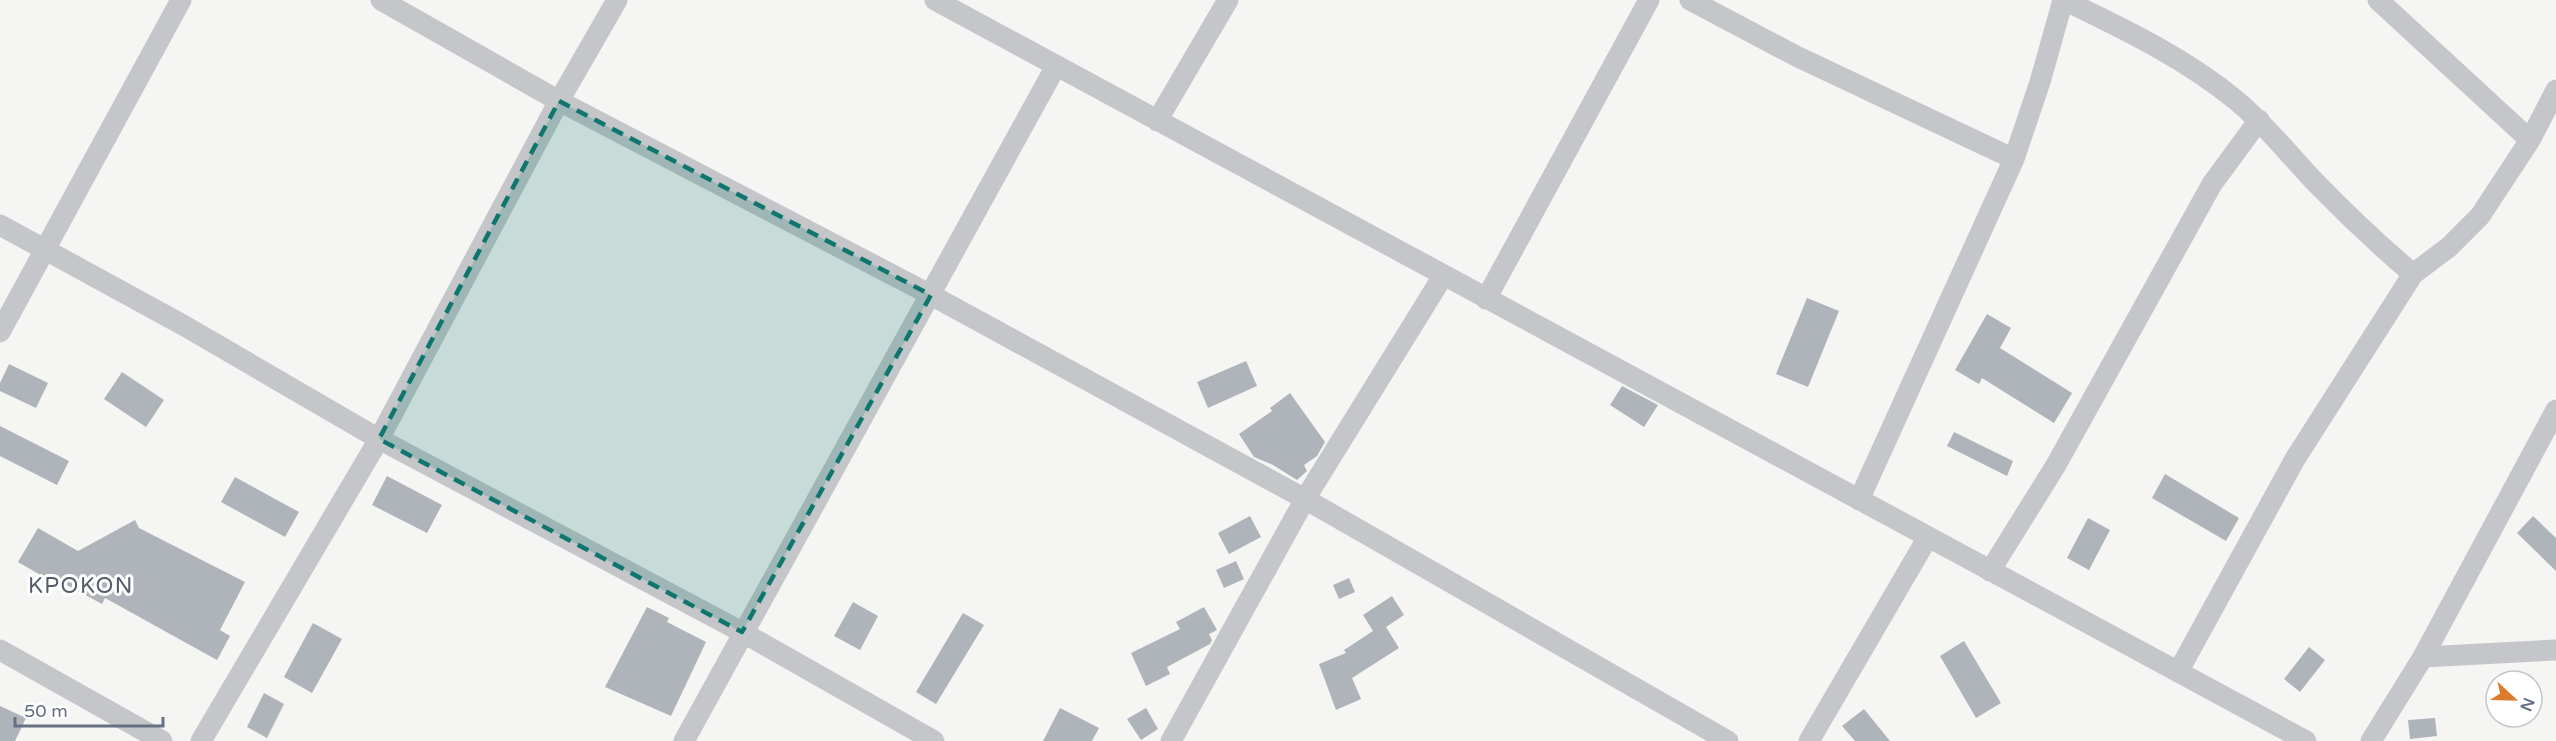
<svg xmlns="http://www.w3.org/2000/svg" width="2556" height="741" viewBox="0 0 2556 741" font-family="'Varela Round',sans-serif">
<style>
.building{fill:#afb3ba}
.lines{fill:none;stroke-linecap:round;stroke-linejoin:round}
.street{stroke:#c4c6ca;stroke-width:21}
.marked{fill:#0f766e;fill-opacity:0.2;stroke:#0f766e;stroke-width:4.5;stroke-dasharray:12 8;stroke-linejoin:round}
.labels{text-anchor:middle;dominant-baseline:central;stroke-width:6;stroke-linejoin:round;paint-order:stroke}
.neighbourhood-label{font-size:22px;letter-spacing:1.5px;fill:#545a68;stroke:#fff}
</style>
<rect width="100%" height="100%" fill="#f5f6f3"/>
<path class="building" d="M1807 298 1839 311 1808 387 1776 374Z
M1987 314 2011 328 2000 348 2072 393 2054 423 1982 378 1979 384 1955 370Z
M1246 361 1257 386 1208 408 1197 382Z
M9 364 48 383 36 408 0 391V383Z
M122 372 164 400 146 427 104 399Z
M1622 386 1658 405 1644 427 1610 405Z
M1290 393 1325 442 1317 456 1304 465 1307 471 1297 480 1273 465 1254 457 1239 434 1272 411 1270 408Z
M0 426 69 461 57 485 0 456Z
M1954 432 2013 461 2007 476 1947 446Z
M2165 474 2239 518 2226 541 2152 498Z
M387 476 442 505 427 533 372 505Z
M235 477 299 512 285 537 221 502Z
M1250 516 1261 537 1229 554 1218 533Z
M2533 516 2556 538V571L2517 533Z
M2088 518 2110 530 2089 570 2067 558Z
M135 520 139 528 245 582 220 630 230 636 217 660 105 598 102 604 65 584 63 588 18 562 38 528 78 551Z
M1236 561 1244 579 1224 588 1216 570Z
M1349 578 1355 592 1339 599 1333 585Z
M1392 596 1404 615 1386 627 1399 648 1352 678 1361 699 1336 710 1319 664 1346 653 1344 650 1373 631 1363 615Z
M853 602 878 616 860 650 834 636Z
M647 607 669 618 667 622 706 642 671 716 605 687Z
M1204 607 1217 630 1209 634 1212 640 1210 644 1167 667 1170 674 1146 686 1131 653 1180 629 1176 622Z
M963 613 984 625 936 704 916 692Z
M313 623 342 639 312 693 284 677Z
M1964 641 2001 703 1976 718 1940 656Z
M2309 647 2325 660 2300 692 2284 679Z
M264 693 284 704 267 738 247 727Z
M0 706 26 718 15 741H0Z
M1060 708 1099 728 1092 741H1043Z
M1146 708 1158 729 1141 740 1127 719Z
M1864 709 1890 741H1855L1842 726Z
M2435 718 2437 736 2410 739 2408 720Z"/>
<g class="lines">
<path class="street" d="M381 0 559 101 931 295 1305 499 1728 741
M935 0 2306 741
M1690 0 1796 56 2014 159 2040 82 2063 0
M2064 0C2124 29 2185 58 2237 101 2267 126 2290 156 2316 183 2347 215 2379 245 2413 274
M2378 0 2530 140
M1157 121 1228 0
M0 225 183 325 379 439 742 632 934 741
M1486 299 1649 0
M0 332 181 0
M1859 500 2014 159
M1990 571 2056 465 2212 184 2259 120
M0 650 162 741
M2423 657 2556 650
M2178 672 2295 459 2413 274 2449 247 2480 216 2530 140 2556 90
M201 741 379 439 559 101 617 0
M684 741 1056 66
M1171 741 1305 499 1443 276
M1809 741 1928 537
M2371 741 2423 657 2556 410"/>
</g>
<path class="marked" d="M559 101 931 295 742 632 379 439Z"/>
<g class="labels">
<g class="neighbourhood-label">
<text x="81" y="586">KPOKON</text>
</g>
</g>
<g transform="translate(2514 699) rotate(112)"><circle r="28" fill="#ffffff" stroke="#c2c6cd" stroke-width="1.5"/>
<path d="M0-4.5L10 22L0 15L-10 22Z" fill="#dc7b2c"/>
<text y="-9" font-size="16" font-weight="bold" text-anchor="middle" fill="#667083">N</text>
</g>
<path d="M15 717v9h148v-9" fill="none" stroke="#667083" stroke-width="3"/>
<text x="24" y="717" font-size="18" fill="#667083" stroke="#ffffff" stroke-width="4.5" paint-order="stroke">50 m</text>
</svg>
